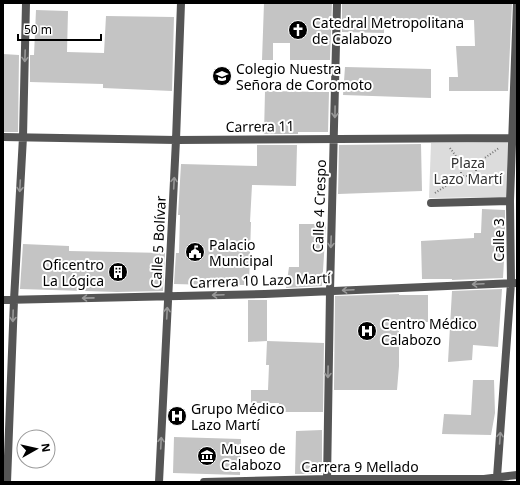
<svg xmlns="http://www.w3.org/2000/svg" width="520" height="485" viewBox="0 0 520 485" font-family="'Noto Sans',sans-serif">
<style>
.green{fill:#dcdcdc}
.building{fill:#c4c4c4}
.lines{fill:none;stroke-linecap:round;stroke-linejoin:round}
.path{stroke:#777;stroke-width:2;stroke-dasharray:1 2;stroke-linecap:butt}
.street{stroke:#555;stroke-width:8}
.oneway{stroke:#999}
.labels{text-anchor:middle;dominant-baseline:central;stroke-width:4;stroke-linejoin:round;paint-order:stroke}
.poi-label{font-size:14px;fill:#000;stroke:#fff;text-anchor:start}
.street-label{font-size:14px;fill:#000;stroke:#fff}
.park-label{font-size:14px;fill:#333;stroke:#fff}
</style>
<rect width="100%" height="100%" fill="#fff"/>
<path class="green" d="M508 142 506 197 429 198 431 143Z"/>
<path class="building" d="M264 3H332L330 60H290V43H273V60H262Z
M342 3H512L508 91H449V77H458L456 46H475L474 20 384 21V33L342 32Z
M36 10 68 11 67 52 104 53 106 16 174 17 172 91 103 88V84L30 82V55H34Z
M3 54 19 55 18 132H3Z
M345 67 431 69V98L343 95Z
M265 91 329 92 328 132H298V134H264Z
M421 144 422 191 338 194 339 145Z
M257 145H297L296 186 252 185 250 222H251L249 285H211L174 284 176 253H179L180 215H178L181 164 257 166Z
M482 209 505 210V244L503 278 452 280V279H422L421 241 474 238V233H481Z
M299 224H326L322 286 286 288 289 267H299Z
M23 244 69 246V251L165 253 163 291 117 292 20 289Z
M502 289 498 347 473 345 472 360 448 362 452 291Z
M399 294V295H428V322H399V366L397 390H334L335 296Z
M248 300H267V341L248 342Z
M267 341 324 343 323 412H279V403H251V390H268L269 365H266Z
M473 380H494L495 413 491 435 442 434 444 414 471 415Z
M322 430V474H295L296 431Z
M174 437 241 439 240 475 173 473Z"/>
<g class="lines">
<path class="path" d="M450 148 461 163
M476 164V176H461V163L476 164 499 148
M476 176 502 178
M435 193 461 176"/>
<path class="street" d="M3 137 176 140 517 138
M431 203 510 201
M3 300 265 294 517 283
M497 477 511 283 510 201 517 3
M7 482 14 300 23 137 26 3
M159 482 176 140 181 3
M204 482 327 479H484L517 475
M327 482 330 291 337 3"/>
</g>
<defs><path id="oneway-shaft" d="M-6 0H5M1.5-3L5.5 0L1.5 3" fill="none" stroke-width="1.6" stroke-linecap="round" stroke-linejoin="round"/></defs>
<g class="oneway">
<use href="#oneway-shaft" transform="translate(25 56) rotate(92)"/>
<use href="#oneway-shaft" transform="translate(335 112) rotate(91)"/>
<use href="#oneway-shaft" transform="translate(174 183) rotate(-87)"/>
<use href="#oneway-shaft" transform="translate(20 186) rotate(93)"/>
<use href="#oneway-shaft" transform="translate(331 242) rotate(92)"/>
<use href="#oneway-shaft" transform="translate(478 284) rotate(177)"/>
<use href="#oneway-shaft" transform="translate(348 290) rotate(177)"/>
<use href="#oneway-shaft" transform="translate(218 295) rotate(178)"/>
<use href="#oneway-shaft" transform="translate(88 298) rotate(179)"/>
<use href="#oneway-shaft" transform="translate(167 313) rotate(-87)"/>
<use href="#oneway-shaft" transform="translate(13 316) rotate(92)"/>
<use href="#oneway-shaft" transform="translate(328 372) rotate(91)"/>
<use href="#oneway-shaft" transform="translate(500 438) rotate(-86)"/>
<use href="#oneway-shaft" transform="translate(161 443) rotate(-87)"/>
</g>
<defs>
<g id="church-disc" transform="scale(1)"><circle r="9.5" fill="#000" stroke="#fff"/><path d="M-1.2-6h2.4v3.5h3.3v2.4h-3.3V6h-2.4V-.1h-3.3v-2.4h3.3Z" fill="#fff"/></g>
<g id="school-disc" transform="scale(1)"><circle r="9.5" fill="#000" stroke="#fff"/><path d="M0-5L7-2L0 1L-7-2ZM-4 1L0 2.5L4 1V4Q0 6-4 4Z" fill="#fff"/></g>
<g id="civic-disc" transform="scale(1)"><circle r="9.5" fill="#000" stroke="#fff"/><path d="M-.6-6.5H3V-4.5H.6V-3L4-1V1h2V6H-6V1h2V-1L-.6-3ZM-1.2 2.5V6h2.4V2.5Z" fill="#fff"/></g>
<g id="building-disc" transform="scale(1)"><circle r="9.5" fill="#000" stroke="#fff"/><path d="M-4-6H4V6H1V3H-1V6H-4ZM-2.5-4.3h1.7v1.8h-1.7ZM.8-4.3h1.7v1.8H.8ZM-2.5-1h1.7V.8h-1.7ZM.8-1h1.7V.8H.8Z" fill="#fff"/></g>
<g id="hospital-disc" transform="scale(1)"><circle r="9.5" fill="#000" stroke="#fff"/><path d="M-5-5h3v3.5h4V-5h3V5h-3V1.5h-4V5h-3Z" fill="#fff"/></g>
<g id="museum-disc" transform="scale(1)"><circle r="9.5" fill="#000" stroke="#fff"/><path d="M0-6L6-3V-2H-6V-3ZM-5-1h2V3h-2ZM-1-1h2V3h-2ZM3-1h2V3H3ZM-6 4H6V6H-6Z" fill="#fff"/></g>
</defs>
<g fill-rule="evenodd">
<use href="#church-disc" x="298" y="30"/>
<use href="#school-disc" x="222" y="76"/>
<use href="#civic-disc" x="195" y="252"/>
<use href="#building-disc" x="118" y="272"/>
<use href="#hospital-disc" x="367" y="331"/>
<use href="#hospital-disc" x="177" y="416"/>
<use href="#museum-disc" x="207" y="456"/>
</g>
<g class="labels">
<g class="poi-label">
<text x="312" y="22">Catedral Metropolitana<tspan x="312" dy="16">de Calabozo</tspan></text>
<text x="236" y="68">Colegio Nuestra<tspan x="236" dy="16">Señora de Coromoto</tspan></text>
<text x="209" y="244">Palacio<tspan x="209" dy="16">Municipal</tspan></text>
<text x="104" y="264" text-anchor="end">Oficentro<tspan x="104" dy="16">La Lógica</tspan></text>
<text x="381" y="323">Centro Médico<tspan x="381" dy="16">Calabozo</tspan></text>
<text x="191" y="408">Grupo Médico<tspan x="191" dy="16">Lazo Martí</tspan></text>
<text x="221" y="448">Museo de<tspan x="221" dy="16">Calabozo</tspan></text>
</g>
<g class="street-label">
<text transform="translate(260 126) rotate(-1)">Carrera 11</text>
<text transform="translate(319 206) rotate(-88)">Calle 4 Crespo</text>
<text transform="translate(498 240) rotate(-90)">Calle 3</text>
<text transform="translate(158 242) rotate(-87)">Calle 5 Bolívar</text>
<text transform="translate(260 280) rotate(-2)">Carrera 10 Lazo Martí</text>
<text x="360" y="466">Carrera 9 Mellado</text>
</g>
<g class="park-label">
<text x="468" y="162">Plaza<tspan x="468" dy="16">Lazo Martí</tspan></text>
</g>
</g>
<rect width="520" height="485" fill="none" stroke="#000000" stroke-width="8"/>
<g transform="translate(36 449) rotate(82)"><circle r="19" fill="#ffffff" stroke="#999999"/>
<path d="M0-3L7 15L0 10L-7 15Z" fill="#000000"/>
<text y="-6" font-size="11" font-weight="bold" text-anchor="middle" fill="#000000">N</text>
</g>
<path d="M18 34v6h83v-6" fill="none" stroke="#000000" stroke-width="2"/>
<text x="24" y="34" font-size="12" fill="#000000" stroke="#ffffff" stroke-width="3" paint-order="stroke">50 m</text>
</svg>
